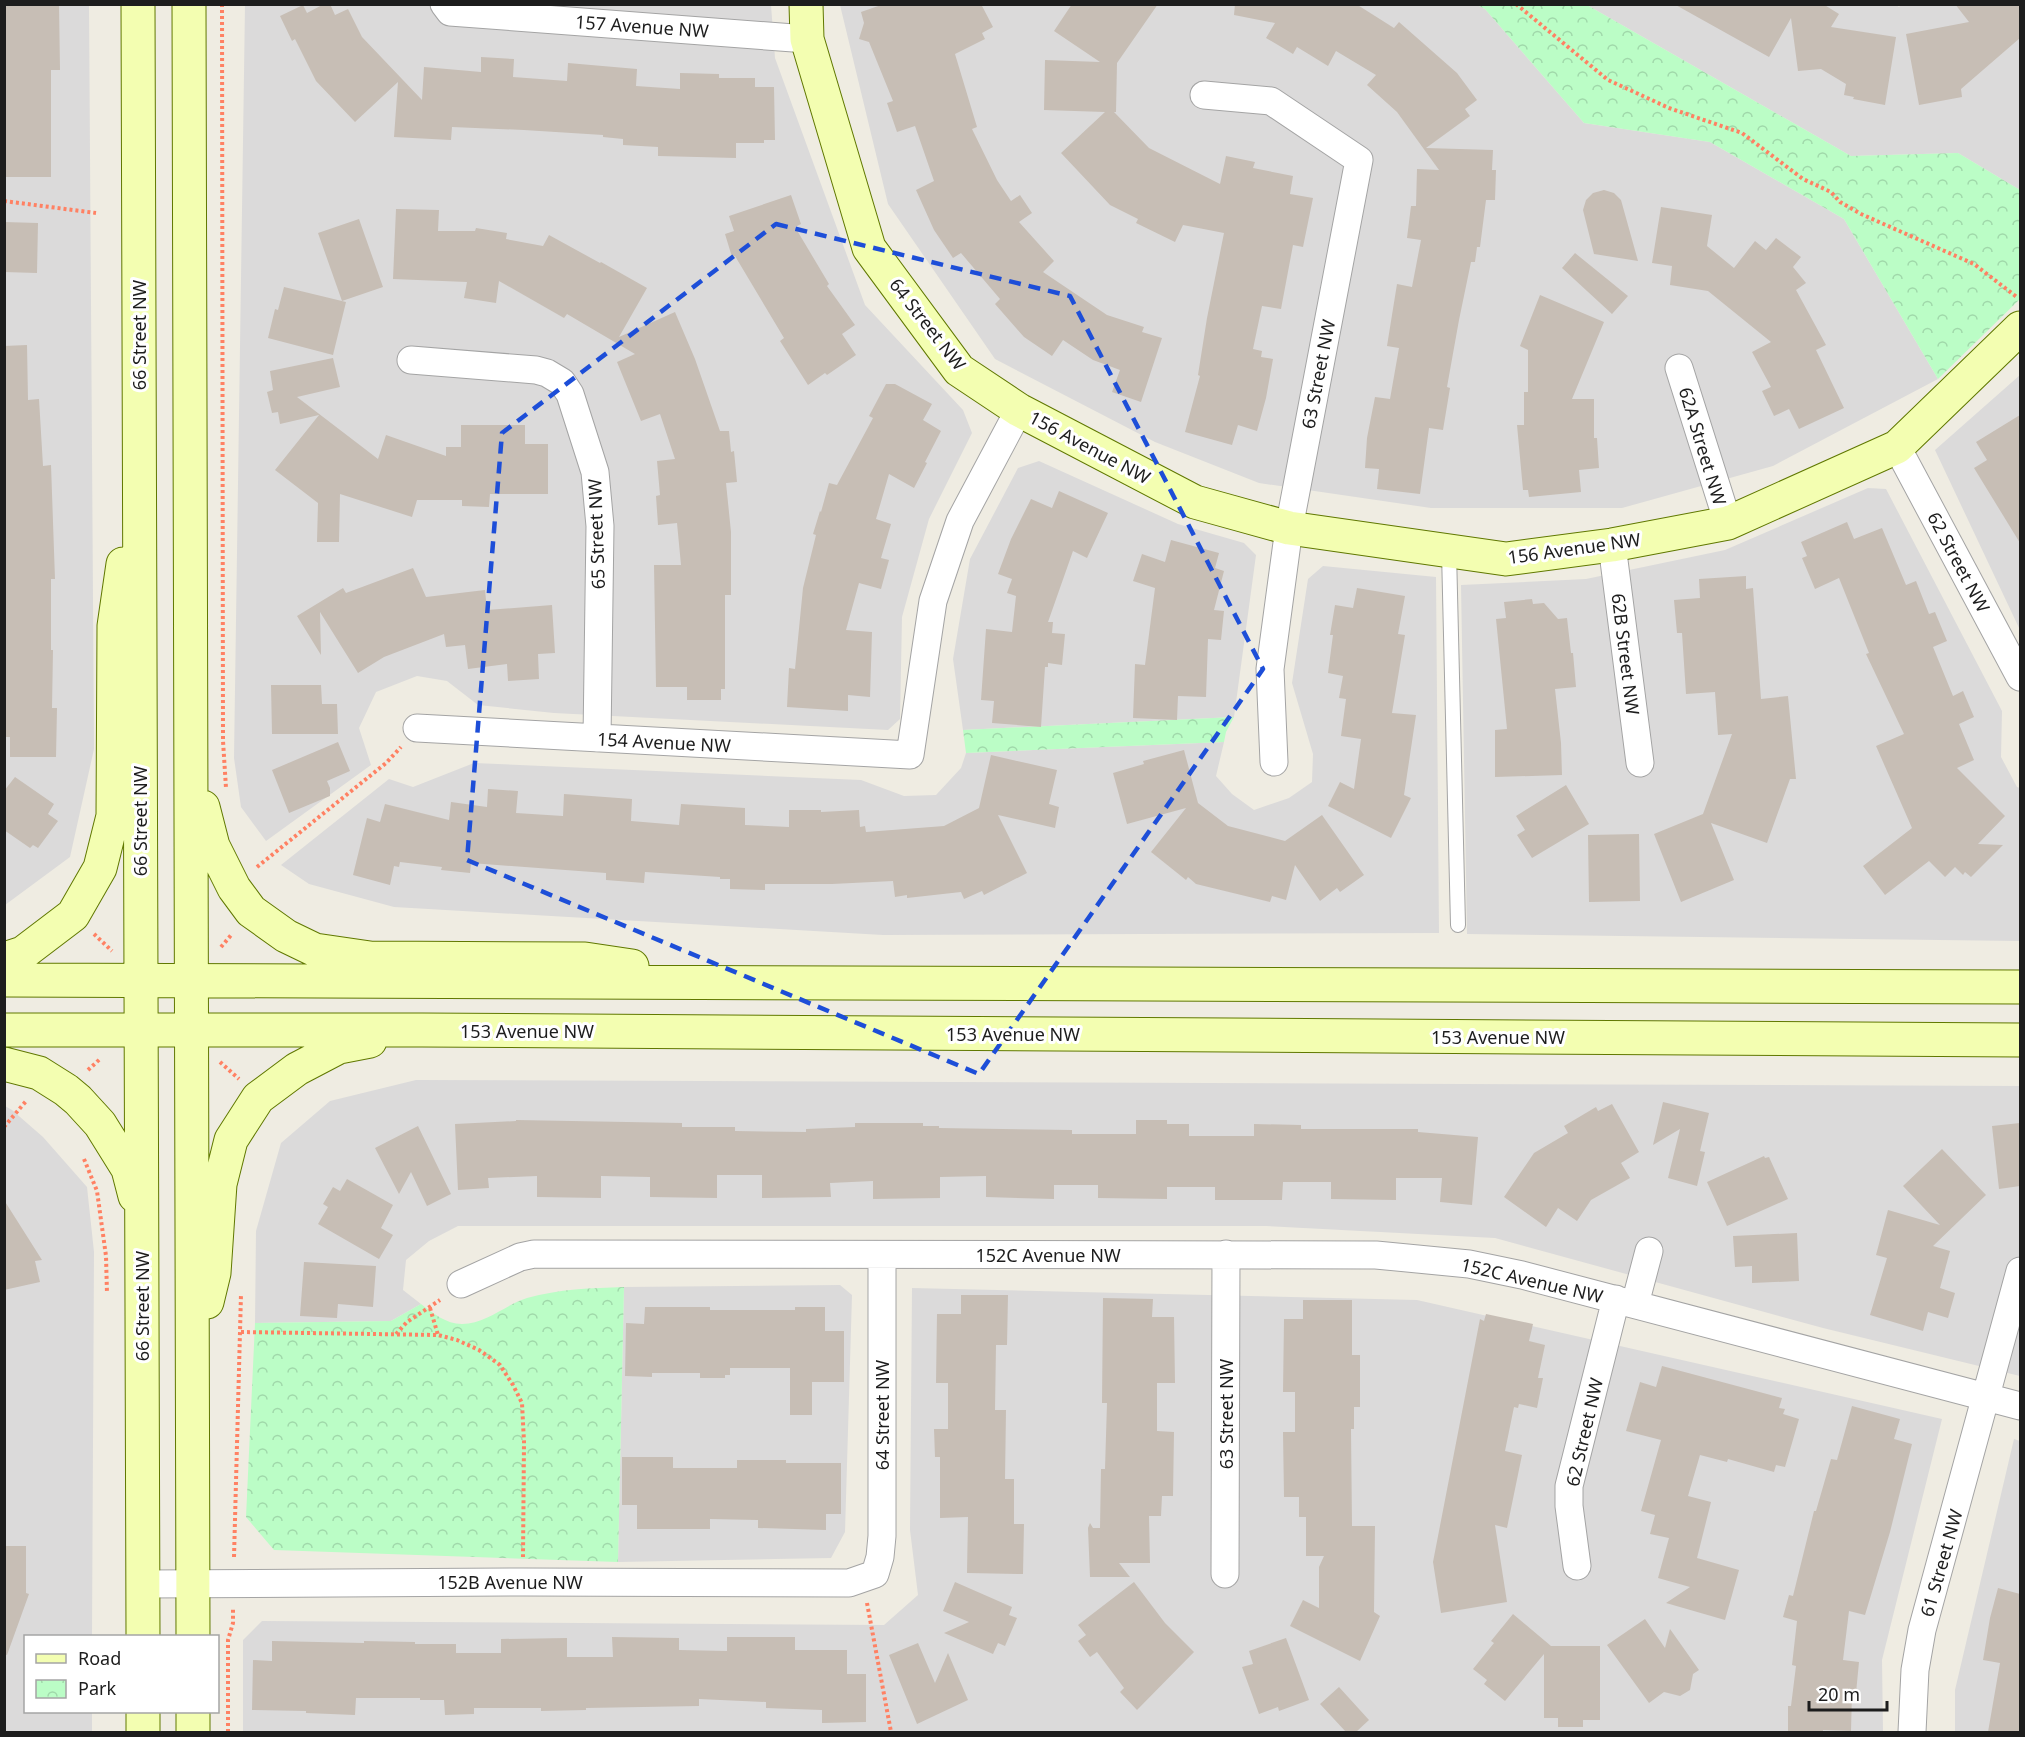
<svg xmlns="http://www.w3.org/2000/svg" width="2025" height="1737" viewBox="0 0 2025 1737" font-family="'Noto Sans',sans-serif">
<style>
.residential{fill:#dbdada}
.park{fill:url(#park-crowns)}
.building{fill:#c7beb5}
.lines{fill:none;stroke-linecap:round;stroke-linejoin:round}
.lane-casing{stroke:#a4a4a4;stroke-width:16}
.street-casing{stroke:#a4a4a4;stroke-width:29}
.secondary-casing{stroke:#607800;stroke-width:35}
.path{stroke:#ff8163;stroke-width:4;stroke-dasharray:3 3;stroke-linecap:butt}
.lane{stroke:#fff;stroke-width:14}
.street{stroke:#fff;stroke-width:27}
.secondary{stroke:#f3feb1;stroke-width:33}
.marked{fill:none;stroke:#1d4ed8;stroke-width:4.5;stroke-dasharray:12 8;stroke-linejoin:round}
.labels{text-anchor:middle;dominant-baseline:central;stroke-width:6;stroke-linejoin:round;paint-order:stroke}
.street-label{font-size:18px;fill:#1d1d1d;stroke:#fff}
</style>
<defs>
<pattern id="park-crowns" width="20" height="18" patternUnits="userSpaceOnUse" patternTransform="scale(1.5)"><rect width="20" height="18" fill="#bbfdc6"/><path d="M2 6a3 3 0 1 1 6 0M12 15a3 3 0 1 1 6 0" fill="none" stroke="#a0d8aa"/></pattern>
</defs>
<rect width="100%" height="100%" fill="#efece2"/>
<path class="residential" d="M1895 4 1899 7 1902 4 2020 5V190L1958 153 1851 156 1587 5Z
M5 5H89L94 749 70 857 5 905Z
M245 5H771L775 58 865 305 963 410 972 433 929 519 902 617 900 719 888 730 554 713 478 705 447 681 417 676 376 692 359 728 371 765 266 841 241 807 234 758Z
M840 5H1477L1485 9 1584 123 1710 142 1844 219 1938 379 1773 466 1622 508H1431L1259 483 1155 442 995 359 888 204Z
M2020 375V630L1935 450Z
M1039 461 1178 524 1244 543 1256 555 1234 717 963 730 953 659 970 559 1018 468Z
M1868 488 1886 489 2002 711 2001 757 2017 787 2020 788V941L1467 934 1461 585 1586 579 1725 550Z
M1323 566 1436 577 1439 933 883 935 394 907 309 884 281 865 389 779 413 787 474 763 861 780 904 796 936 795 961 768 966 753 1224 742 1216 776 1232 794 1254 810 1289 798 1312 782 1313 754 1292 683 1308 579Z
M416 1080 2020 1086V1376L1823 1328 1495 1238 1266 1226H458L429 1241 406 1260 403 1290 421 1304 391 1321 255 1323 256 1231 281 1143 330 1101Z
M5 1106 12 1110 43 1137 87 1187 94 1252 92 1636H26V1712H92V1732H5Z
M840 1285 852 1295 845 1532 831 1558 618 1562 624 1287Z
M912 1288 1417 1300 1942 1419 1882 1660 1883 1732H243V1640L262 1621 884 1625 918 1595 910 1530Z
M2014 1439 2020 1441V1732H1955V1690Z"/>
<path class="park" d="M1477 5H1587L1851 156 1958 153 2020 190V299L1938 379 1844 219 1710 142 1584 123 1485 9Z
M1234 717 1226 732 1224 742 966 753 963 730Z
M624 1287 618 1562 274 1550 246 1517 255 1323 391 1321 421 1304C433 1313 446 1324 462 1324 486 1324 505 1305 527 1298 559 1289 591 1288 624 1287Z"/>
<path class="building" d="M4 4H59L60 70H51V177H4Z
M324 4H330L335 15 348 9 362 37 422 100 424 67 481 72V57L514 59 513 77 567 81 568 63 637 69 636 86 680 89V73L719 74V78H755V87H774L775 140H764V143H736V158L658 156V147L623 145V139L603 137V135L524 130 452 127 451 140 394 137 398 82 355 122 316 81 295 39 292 41 280 16 303 5 307 13Z
M884 4H981L993 27 982 33 985 39 955 54 977 127 972 129 997 180 1011 201 1020 195 1032 213 1019 222 1054 261 1043 272 1107 315 1144 327 1142 332 1162 338 1141 402 1112 392 1120 370 1093 360 1063 340 1052 356 1024 337 995 304 1000 299 961 253 953 258 934 230 916 190 934 181 915 126 897 132 887 103 893 101 869 42 859 39 864 23 861 12Z
M1072 4H1158L1117 63 1116 112H1114L1149 148 1220 184 1226 156 1255 162 1253 168 1293 176 1290 194 1313 198 1303 247 1293 245 1281 309 1262 306 1253 349 1262 351 1261 357 1273 359 1266 398 1257 431 1238 425 1232 445 1185 432 1200 376 1198 375 1207 318 1224 233 1183 225 1175 242 1136 223 1138 219 1110 205 1061 153 1105 112 1044 110 1045 60 1100 62 1054 31Z
M1235 4H1356L1394 28 1399 22 1457 73 1477 100 1465 109 1470 116 1426 148 1493 150 1492 170H1496L1495 200H1486L1480 247H1477L1475 262H1471L1459 320 1447 387 1450 388 1443 430 1429 428 1420 494 1377 489 1379 469 1365 468 1367 438 1375 397 1390 399 1399 348 1387 346 1397 284 1412 287 1421 240 1407 238 1411 206H1416L1417 169 1439 170 1397 112 1367 85 1376 75 1336 51 1328 66 1297 47 1293 54 1266 38 1275 23 1234 15Z
M1674 4H1823L1839 14 1831 27 1896 37 1885 105 1853 99 1854 97 1844 95 1846 84 1821 69 1798 71 1791 18 1769 57Z
M1955 4H2020V38L1961 89 1962 97 1919 105 1906 34 1969 22Z
M1604 190 1614 193 1621 200 1638 261 1594 254 1583 210 1586 200 1593 193Z
M791 195 801 224 795 227 829 284 827 286 855 325 842 334 856 355 827 375 825 373 808 385 780 341 784 338 735 256 732 257 725 234 734 231 729 216Z
M1661 207 1712 215 1707 246 1734 268 1755 241 1766 250 1776 238 1801 257 1793 267 1806 283 1796 290 1826 345 1816 350 1844 408 1799 429 1789 409 1774 416 1762 391 1771 387 1752 352 1771 342 1708 291 1670 285 1672 266 1652 263Z
M396 209 439 210 438 231H475L476 228 507 233 506 239 543 246 549 235 600 263 601 262 647 288 619 337 675 312 695 359 720 431H729L731 452 734 451 737 482 726 483 731 532V595H725V689H721V700H687V687H656L654 565H681L677 523 658 525 656 496 660 495 657 461 675 459 660 414 641 421 617 362 635 354 567 314 564 318 499 281 496 303 464 298 467 282 393 279Z
M359 219 383 287 342 301 318 233Z
M4 222 38 223 37 273 4 272Z
M1575 253 1628 296 1612 314 1562 268Z
M284 287 346 302 333 355 268 338 275 309 278 310Z
M1540 295 1604 322 1572 399H1594V438H1597L1599 468 1579 470 1581 492 1529 497 1528 490H1523L1517 425H1524V392H1528V350L1520 346Z
M27 345 28 400 39 399 43 466 51 465 55 579H51V650H53L52 708H57L56 757H10V737H4V346Z
M333 358 340 387 297 397 378 459 386 435 446 456V447H461V425H525V444H548V494H490L489 507 462 506V500H417L412 517 340 494 339 542H317L318 503 275 470 319 415 280 424 278 412 272 413 267 392 273 390 270 371Z
M886 384H895L932 404 923 420 941 431 925 462 927 463 914 488 889 474 876 519 891 524 881 558 889 560 881 589 859 583 846 630 872 632 870 697 848 695V711L787 707 789 668 795 669 803 588 816 535 813 534 820 511 821 512 829 483 837 485 873 418 869 416Z
M2020 415V543L1974 468 1987 460 1976 442Z
M1059 491 1108 513 1087 558 1073 551 1048 622H1053L1052 633 1065 634 1062 665 1048 663V667H1045L1041 727 992 723 994 701 981 700 986 629 1012 632 1016 596 1007 593 1012 579 998 574 1011 539 1031 499 1052 508Z
M1847 522 1854 539 1882 528 1906 585 1916 581 1929 614 1935 612 1947 641 1933 647 1953 696 1963 691 1974 717 1959 724 1974 760 1957 768 2005 816 1978 844 2003 845 1971 877 1965 872 1963 875 1955 867 1945 877 1929 861 1885 895 1863 866 1912 828 1876 746 1904 734 1866 654 1869 653 1839 578 1815 589 1802 558 1807 556 1801 542Z
M1171 540 1219 553 1215 568 1224 571 1214 610 1224 611 1221 640 1208 639 1206 697 1178 696 1177 720 1133 718 1135 664 1145 665 1155 588 1133 581 1142 554 1165 562Z
M413 568 426 597 485 590 487 610 552 605 555 653 538 654 539 679 508 681 507 664 468 669 465 645 446 647 444 634 384 657 358 673 320 612 321 655 297 616 343 588 346 593Z
M1746 576V589L1753 588 1761 699 1788 696 1796 779H1790L1767 843 1711 823 1734 880 1681 902 1654 834 1703 814 1732 734 1718 735 1715 692 1686 694 1682 633H1677L1674 600 1700 598 1699 579Z
M1357 588 1405 596 1398 634 1405 635 1392 713 1416 715 1404 795 1411 798 1391 838 1328 806 1340 782 1354 789 1361 739 1341 736 1346 699 1339 698 1343 676 1328 673 1333 635H1330L1335 605 1353 608Z
M1532 599 1533 604 1544 603 1558 619 1567 618 1571 653H1573L1576 687 1555 689 1561 743 1562 775 1495 777V730L1507 729 1496 619 1506 618 1504 602Z
M271 685H321L322 704H337L338 734H272Z
M338 742 350 771 327 781 330 788V796L289 813 272 770Z
M1184 750 1198 803 1228 826 1285 841 1322 815 1364 875 1340 892 1337 888 1320 901 1295 865 1286 900 1272 896 1270 902 1196 884 1188 877 1186 880 1151 852 1186 808 1127 824 1113 773 1144 764 1143 761Z
M991 755 1057 770 1049 804 1059 807 1055 828 998 815 1027 873 984 895 982 891 964 899 961 892 907 898V895L895 897 893 881 832 884H765V890L730 889V879H720V877L645 872 644 883 606 880V873L471 863 470 873 441 870 442 867 400 862 399 867 394 866 390 885 353 875 367 818 380 822 385 804 449 820 451 802 487 807 488 789 518 791 516 813 563 816 564 794 632 799 631 821 679 825 681 804 745 808V825L789 827V810H821V812L859 810 860 827 865 826 866 832 944 826 979 808Z
M15 777 54 804 48 814 58 821 38 848 33 845 30 848 4 830V791Z
M1566 785 1589 824 1532 858 1517 835 1525 830 1516 816Z
M1639 834 1640 901 1589 902 1588 835Z
M1663 1102 1709 1113 1700 1151 1705 1152 1697 1186 1668 1178 1680 1129 1653 1145Z
M1612 1104 1639 1152 1621 1163 1630 1178 1591 1200 1577 1221 1558 1208 1546 1227 1504 1197 1534 1153 1568 1133 1564 1126 1596 1107 1598 1111Z
M516 1120 682 1123V1127H735V1131L806 1132V1129L855 1127V1123H923V1126H939V1128L1072 1130V1134H1136V1120H1167V1124H1189V1136H1254V1124L1301 1125V1129H1418V1132L1478 1137 1472 1205 1440 1202 1442 1178H1396V1200L1331 1199V1182H1283L1282 1200H1215V1187H1167V1199L1098 1198V1185H1054V1199L986 1197V1176L940 1177V1198L873 1199V1181L830 1183 831 1197 762 1198V1175H717V1198L650 1197V1177L601 1176V1198L537 1197V1176L488 1178 489 1188 458 1190 455 1124 516 1121Z
M2020 1123V1186L1999 1189 1992 1126Z
M418 1126 451 1194 427 1206 411 1172 399 1194 375 1148Z
M1942 1149 1986 1195 1933 1246 1950 1251 1940 1288 1955 1293 1948 1318 1928 1312 1923 1331 1870 1315 1887 1258 1876 1255 1888 1210 1940 1225 1903 1186Z
M1764 1156 1765 1158 1769 1157 1788 1199 1727 1226 1707 1182Z
M347 1179 393 1205 381 1228 393 1235 379 1259 318 1224 328 1207 323 1204 333 1187 340 1191Z
M4 1200 42 1260 35 1261 40 1282 4 1290Z
M1797 1233 1799 1281 1752 1283V1266L1735 1267 1733 1236Z
M304 1262 376 1266 373 1307 338 1304 337 1318 300 1316Z
M961 1295H1008L1007 1345H996L995 1410H1006L1005 1479H1014V1524H1024L1023 1574 967 1573 968 1517 940 1518V1457H935L934 1429H948V1383H936L937 1314H961Z
M1103 1298 1153 1299 1152 1317H1174L1175 1383H1157V1431L1174 1432 1173 1496H1162L1161 1516H1149L1150 1563H1119L1130 1577H1090L1088 1528 1090 1523 1093 1528H1100L1101 1469H1105L1107 1403H1102Z
M1303 1300H1352V1355H1360V1407H1354V1429H1351L1352 1526H1375L1374 1612 1380 1616 1360 1661 1290 1626 1303 1600 1319 1608V1567L1324 1556H1306V1517H1299V1497H1284L1283 1432H1295V1392H1283L1284 1319H1303Z
M645 1307H710V1310H795V1307H825V1331H844V1382H812V1415H790V1368H730V1375H725V1378H700V1373H652V1377L625 1376 626 1323 644 1324Z
M1486 1314 1533 1324 1529 1341 1545 1345 1538 1378H1543L1537 1408 1519 1404 1518 1408 1514 1407 1505 1451 1522 1455 1507 1528 1495 1525 1507 1602 1441 1613 1433 1562 1480 1319 1484 1321Z
M1662 1366 1782 1398 1779 1408 1785 1409 1783 1414 1799 1419 1785 1467 1776 1465 1774 1472 1728 1459 1727 1462 1700 1455 1688 1496 1711 1502 1697 1558 1739 1570 1725 1620 1666 1603 1690 1587 1658 1578 1669 1538 1650 1534 1655 1515 1641 1511 1661 1440 1626 1431 1640 1382 1656 1387Z
M1852 1406 1900 1419 1894 1439 1912 1444 1890 1532 1865 1615 1849 1611 1843 1660 1859 1662 1856 1693H1852L1851 1731 1823 1730V1732H1788V1706H1791L1796 1666 1792 1665 1797 1621 1783 1617 1789 1595 1793 1596 1814 1511H1816L1831 1459 1837 1460Z
M622 1457H673V1468H737V1460H786V1463H841V1514H826V1530L758 1528V1520L710 1519V1529H637V1505H622Z
M4 1546H26V1593L29 1594 7 1655 4 1654Z
M955 1582 1012 1607 1009 1615 1017 1618 1005 1646 998 1643 993 1654 944 1633 969 1622 943 1611Z
M1134 1582 1165 1623 1194 1652 1137 1710 1120 1692 1124 1688 1097 1652 1090 1657 1078 1641 1086 1635 1078 1625Z
M1998 1588 2020 1594V1732H1988L2000 1663 1983 1660 1990 1618Z
M1513 1614 1551 1646H1600V1720H1583V1727H1558V1718H1544V1654L1505 1701 1484 1684 1487 1680 1473 1669 1494 1643 1491 1641Z
M1645 1619 1665 1648 1670 1629 1699 1670 1693 1674 1690 1690 1680 1696 1664 1692 1649 1703 1607 1645Z
M612 1637 679 1638V1650L727 1651V1637H795V1650H847V1674H866V1722L822 1723V1710L766 1708V1702L699 1699V1706L586 1708V1710L541 1711V1708H474V1714L445 1715 444 1700H420V1698H356L355 1715 306 1713V1711L252 1710 253 1660 272 1661V1641L364 1643V1641L415 1642V1644H456V1653H501V1639L567 1638V1657H613Z
M1286 1638 1309 1700 1279 1711 1278 1707 1259 1714 1242 1667 1253 1664 1249 1651Z
M918 1643 935 1683 948 1653 968 1700 917 1724 889 1655Z
M1339 1687 1369 1720 1356 1732H1346L1320 1704Z"/>
<g class="lines">
<g class="lane-casing">
<path id="lane" d="M1449 552 1458 925"/>
</g>
<g class="street-casing">
<path id="street" d="M444 4 450 12 807 39
M1204 95 1271 101 1359 160 1289 528 1270 669 1274 762
M411 360 536 370 547 373 562 382 570 394 595 472 600 526 597 738
M1679 368 1728 523
M1897 447 2020 677
M1612 545 1640 763
M417 728 910 755 933 601 960 521 1019 410
M461 1284 520 1257 534 1254 1376 1255 1469 1264 1522 1275 2020 1406
M1635 1304 1649 1251
M1577 1566 1569 1506V1486L1616 1299
M1225 1574 1226 1254
M143 1584 523 1582 849 1583 875 1574 880 1557 882 1536V1256
M1912 1732 1915 1670 1922 1630 2020 1271"/>
</g>
<g class="secondary-casing">
<path id="secondary" d="M138 4 143 1636
M189 4 193 1636
M806 4 807 39 869 248 959 370 1019 410 1195 502 1289 528 1506 559 1612 545 1728 523 1897 447 2020 328
M203 807 213 846 234 888 251 911 286 936 315 950 370 958 585 959 632 966
M4 959 23 953 73 915 100 868 113 816 114 626 123 564
M4 980 2020 987
M4 1030H422L2020 1040
M4 1064 39 1073 66 1090 78 1100 100 1124 128 1169 135 1196
M207 1302 214 1273 220 1184 231 1140 258 1098 297 1069 339 1047 370 1041
M143 1732V1712
M193 1732V1712"/>
</g>
<path class="path" d="M222 4 223 741 226 788
M1516 4 1608 80 1669 108 1742 133 1803 179 1831 192 1840 202 1861 214 1974 264 2018 298
M4 201 96 213
M257 867 386 763 401 747
M94 934 112 951
M221 947 232 934
M220 1062 239 1079
M88 1070 100 1059
M4 1127 27 1100
M84 1159 97 1191 106 1256 107 1293
M430 1308 438 1335
M241 1332 438 1335 457 1340 479 1350 500 1365 513 1385 522 1403 524 1442 523 1557
M396 1334 407 1322 440 1300
M234 1557 241 1294
M867 1603 891 1732
M228 1732V1640L233 1623V1609"/>
<use href="#lane" class="lane"/>
<use href="#street" class="street"/>
<use href="#secondary" class="secondary"/>
</g>
<path class="marked" d="M776 224 1070 296 1263 669 979 1074 467 860 502 433Z"/>
<g class="labels">
<g class="street-label">
<text transform="translate(642 26) rotate(4)">157 Avenue NW</text>
<text transform="translate(928 324) rotate(52)">64 Street NW</text>
<text transform="translate(139 335) rotate(-90)">66 Street NW</text>
<text transform="translate(1318 374) rotate(-79)">63 Street NW</text>
<text transform="translate(1703 446) rotate(73)">62A Street NW</text>
<text transform="translate(1090 447) rotate(28)">156 Avenue NW</text>
<text transform="translate(596 534) rotate(-92)">65 Street NW</text>
<text transform="translate(1574 548) rotate(-8)">156 Avenue NW</text>
<text transform="translate(1959 562) rotate(62)">62 Street NW</text>
<text transform="translate(1626 654) rotate(83)">62B Street NW</text>
<text transform="translate(664 742) rotate(3)">154 Avenue NW</text>
<text transform="translate(140 821) rotate(-90)">66 Street NW</text>
<text x="527" y="1031">153 Avenue NW</text>
<text x="1013" y="1034">153 Avenue NW</text>
<text x="1498" y="1037">153 Avenue NW</text>
<text x="1048" y="1255">152C Avenue NW</text>
<text transform="translate(1532 1280) rotate(13)">152C Avenue NW</text>
<text transform="translate(142 1306) rotate(-90)">66 Street NW</text>
<text transform="translate(1226 1414) rotate(-90)">63 Street NW</text>
<text transform="translate(882 1415) rotate(-90)">64 Street NW</text>
<text transform="translate(1584 1432) rotate(-77)">62 Street NW</text>
<text transform="translate(1941 1563) rotate(-74)">61 Street NW</text>
<text x="510" y="1582">152B Avenue NW</text>
</g>
</g>
<rect width="2025" height="1737" fill="none" stroke="#1d1d1d" stroke-width="12"/>
<rect x="24" y="1635" width="195" height="78" fill="#ffffff" stroke="#a5a5a5" stroke-width="1.5"/>
<rect x="36" y="1654" width="30" height="9" fill="#f3feb1" stroke="#a5a5a5" stroke-width="1.5"/>
<text x="78" y="1665" font-size="18" fill="#1d1d1d">Road</text>
<rect x="36" y="1680" width="30" height="18" fill="url(#park-crowns)" stroke="#a5a5a5" stroke-width="1.5"/>
<text x="78" y="1695" font-size="18" fill="#1d1d1d">Park</text>
<path d="M1809 1701v9h78v-9" fill="none" stroke="#1d1d1d" stroke-width="3"/>
<text x="1818" y="1701" font-size="18" fill="#1d1d1d" stroke="#ffffff" stroke-width="4.5" paint-order="stroke">20 m</text>
</svg>
